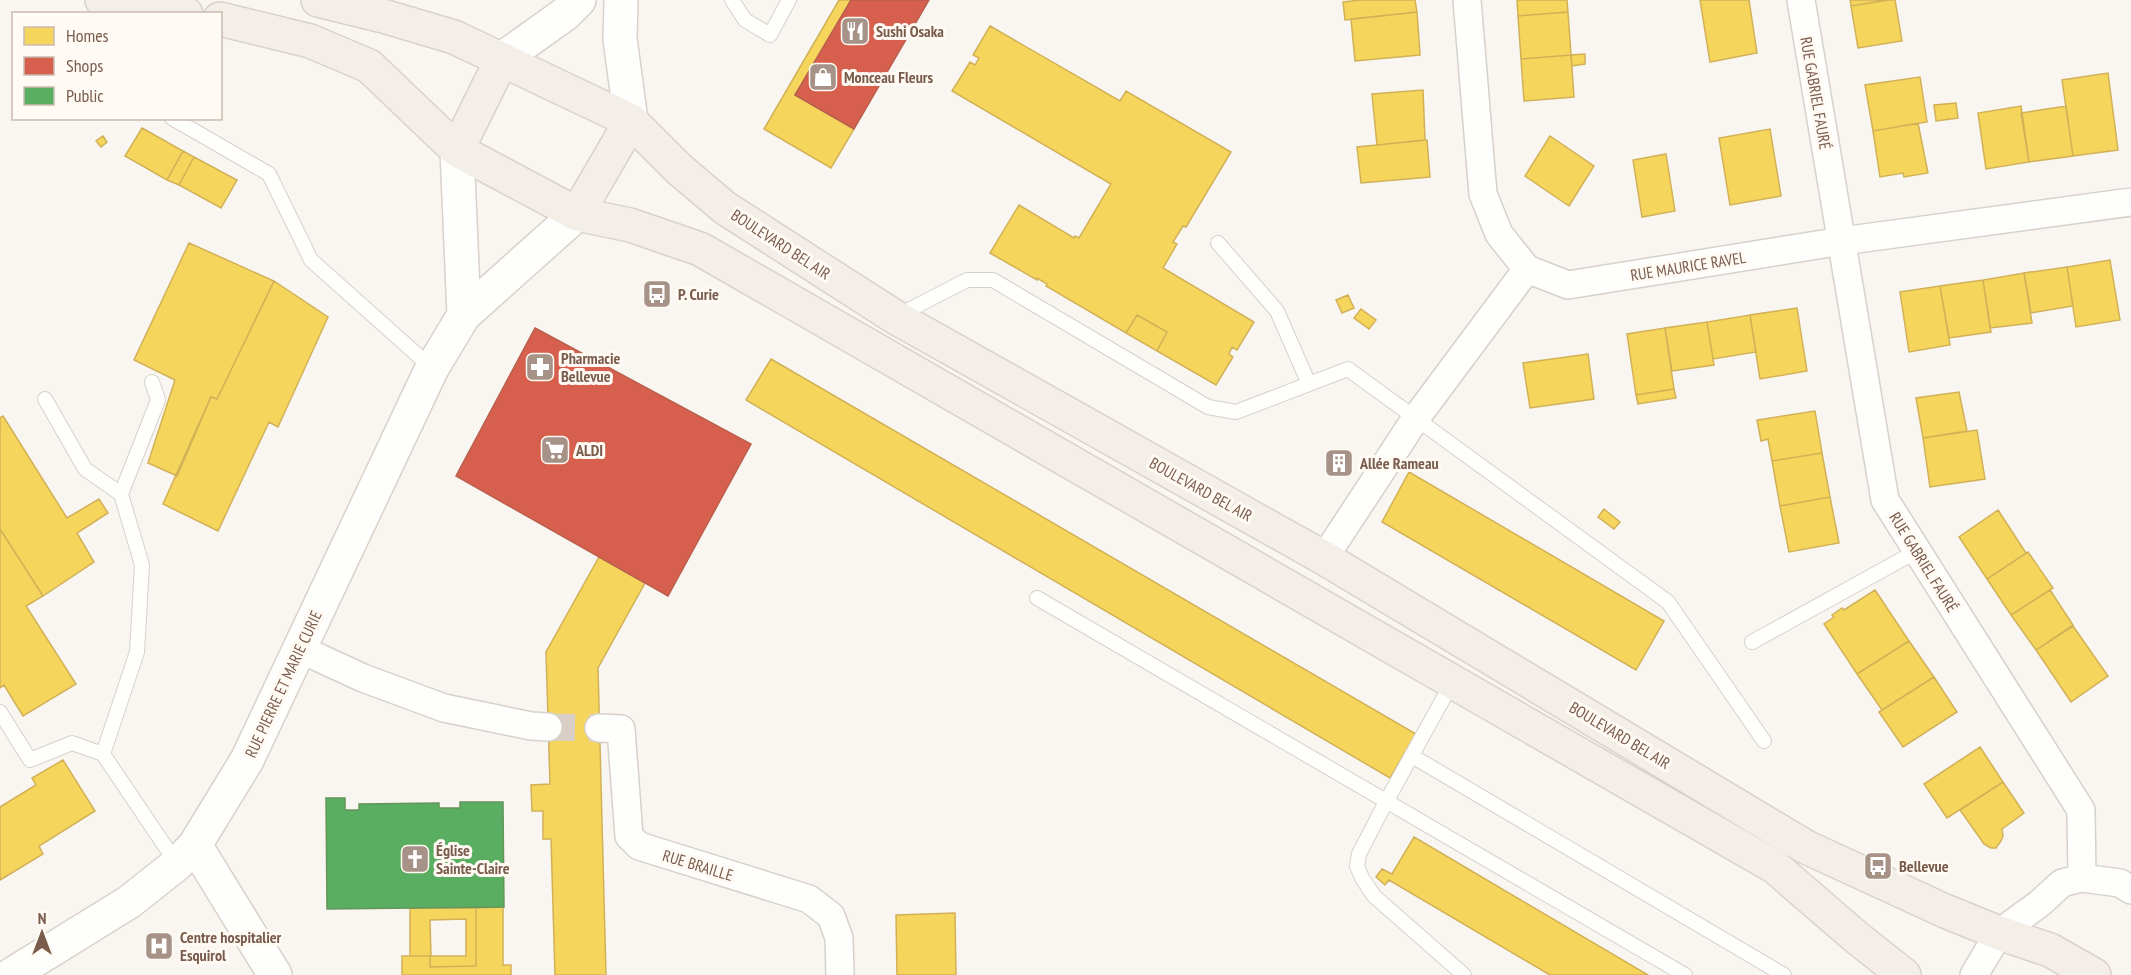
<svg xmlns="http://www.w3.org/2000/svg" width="2131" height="975" viewBox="0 0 2131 975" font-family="'PT Sans Narrow',sans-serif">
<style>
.homes{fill:#f6d55c;stroke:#d1b158;stroke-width:1.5;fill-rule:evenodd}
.shops{fill:#d6604d;stroke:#ba5f4d;stroke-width:1.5}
.public{fill:#5aae61;stroke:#64955b;stroke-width:1.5}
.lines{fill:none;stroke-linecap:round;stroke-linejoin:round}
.street-tunnel{stroke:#d9cfc7;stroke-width:27;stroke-dasharray:27 14;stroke-linecap:butt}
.lane-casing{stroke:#d7d1cb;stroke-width:16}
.street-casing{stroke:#d7d1cb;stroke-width:30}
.secondary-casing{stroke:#d9d2cb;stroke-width:36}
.primary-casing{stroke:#dad1cc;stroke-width:36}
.lane{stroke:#fefefd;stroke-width:14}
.street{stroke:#fefefd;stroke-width:27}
.secondary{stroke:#fefefd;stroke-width:33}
.primary{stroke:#f3eee8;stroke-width:33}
.labels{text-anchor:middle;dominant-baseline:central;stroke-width:6;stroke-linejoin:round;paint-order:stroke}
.poi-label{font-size:16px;font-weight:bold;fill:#7a5c4d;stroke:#fffaf3;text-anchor:start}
.street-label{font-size:16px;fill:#7a5c4d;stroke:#fffaf3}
</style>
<rect width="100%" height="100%" fill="#f9f5f0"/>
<path class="homes" d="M839 0H851L795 95 854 129 831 168 764 129Z
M1360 0H1415L1417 12 1345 20 1343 2Z
M1517 0H1567L1568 12 1518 16Z
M1700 0H1749L1757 53 1710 62Z
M1850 0H1888L1851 6Z
M1888 0H1895L1902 41 1858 48 1851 6Z
M1417 12 1420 55 1355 61 1351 19Z
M1568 12 1571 55 1521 59 1518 16Z
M990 26 1120 101 1126 91 1231 152 1186 227 1183 226 1173 242 1177 244 1163 268 1254 322 1237 350 1232 347 1229 354 1233 357 1216 385 1157 351 1167 332 1137 315 1126 333 1046 286 1047 284 1037 278V280L990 253 1019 205 1074 238 1075 236 1079 238 1111 184 952 91 970 62 975 65 979 58 973 55Z
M1585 54V64L1572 66 1571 55Z
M1571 55 1574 97 1524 101 1521 59Z
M2108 73 2118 150 2073 156 2062 80Z
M1920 77 1927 122 1873 131 1865 85Z
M1423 90 1425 140 1377 145 1372 94Z
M1956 103 1958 118 1936 121 1934 105Z
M2021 106 2029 162 1986 169 1978 113Z
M2066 106 2073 156 2029 162 2021 113Z
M1918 123 1928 173 1904 177 1903 173 1880 177 1873 131Z
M142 128 183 151 167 180 125 156Z
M1770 129 1781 196 1730 205 1719 138Z
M103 136 107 142 101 147 96 141Z
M1550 136 1594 166 1569 206 1525 176Z
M1427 140 1430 177 1361 183 1357 147Z
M183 151 194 157 179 185 167 180Z
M1666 154 1675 211 1642 217 1633 160Z
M194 157 237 180 221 208 179 185Z
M189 243 274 281 217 399 211 397 177 476 148 463 175 380 134 360Z
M2110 260 2120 320 2076 327 2067 267Z
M2067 267 2073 306 2031 313 2024 273Z
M2024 273 2032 323 1990 328 1983 280Z
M1983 280 1991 332 1949 338 1940 286Z
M274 281 328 317 278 427 269 422 218 531 163 504 211 397 217 399Z
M1940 286 1950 345 1909 352 1900 292Z
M1348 295 1354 308 1342 313 1336 300Z
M1797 308 1807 371 1760 379 1750 315Z
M1361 309 1376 320 1369 329 1354 318Z
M1137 315 1167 332 1157 351 1126 333Z
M1750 315 1756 352 1713 359 1707 322Z
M1707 322 1714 365 1672 371 1665 328Z
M1665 328 1674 389 1636 395 1627 334Z
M1588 354 1594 399 1530 408 1523 363Z
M771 359 1416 734 1390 778 746 400Z
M1674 389 1676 398 1638 404 1636 395Z
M1959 392 1967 431 1923 438 1916 398Z
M1815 411 1822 453 1772 461 1768 439 1761 441 1757 420Z
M3 416 67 518 99 499 108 513 77 533 94 562 43 596 0 529V418Z
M1977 430 1985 479 1930 487 1923 438Z
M1340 453 1348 459 1337 474 1329 467Z
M1822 453 1830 497 1780 506 1772 461Z
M1409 472 1664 621 1636 670 1382 522Z
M1830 497 1839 543 1789 552 1780 506Z
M1604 509 1620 522 1614 529 1598 517Z
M1998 510 2026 553 1987 579 1959 537Z
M0 529 43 596 26 606 76 684 23 716 4 685 0 688Z
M2028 552 2053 588 2011 615 1987 579Z
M599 557 645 583 598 668 606 975H555L551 839H543V811H532L531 785 550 784 546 652Z
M1875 590 1909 641 1857 674 1824 624 1834 617 1832 615 1842 608 1844 610Z
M2050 590 2073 625 2036 650 2011 615Z
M2073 626 2108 676 2071 702 2036 650Z
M1909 641 1934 677 1882 710 1857 674Z
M1934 677 1957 712 1903 747 1879 712Z
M1980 747 2003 782 1947 818 1924 784Z
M63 760 95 811 39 846 43 854 0 880V807L36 785 32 778Z
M2003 782 2024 813 2002 829 2003 836 2001 841 1996 848H1991L1984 844 1960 810Z
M1414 837 1648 975H1550L1389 880 1385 885 1376 877 1382 869 1392 874Z
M503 907V965H511V975H402V956H430V967L476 966V908Z
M410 908H476V966L430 967V956H410ZM466 919V956H431L430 920Z
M955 913 956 975H897L896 915Z"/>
<path class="shops" d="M851 0H929L854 129 795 95Z
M535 328 751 444 668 596 456 476Z"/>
<path class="public" d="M326 798H345V810H359V804L439 803V808H460V802H503L504 907 327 909Z"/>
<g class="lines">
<path class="street-tunnel" d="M548 727 599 728"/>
<g class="lane-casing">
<path id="lane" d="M732 0 745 20 770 35 789 0
M172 118 269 174 311 260 432 368
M1218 243 1277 311 1309 384
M897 316 967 280H993L1208 407 1236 412 1348 369 1668 602 1764 741
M45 399 85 469 121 494 142 565 137 652 103 754
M121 494 158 400 152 382
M1037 598 1685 975
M1752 642 1917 551
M1453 681 1386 802 1359 854 1357 866 1362 878 1374 896 1464 975
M0 712 30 760 72 743 103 754 177 864
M1412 756 1784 975"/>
</g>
<g class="street-casing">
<path id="street" d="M1467 0 1483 194 1499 234 1527 269 1568 285 1842 241 2131 202
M1801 0 1885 500 2081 810 2082 878
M1324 558 1416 418 1527 269
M300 649 363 678 444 708 531 726 548 727
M599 728 621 729 629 836 639 846 809 899 831 916 839 938 840 975
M1974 975 1999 933 2039 904 2062 883 2082 878 2120 883 2131 890"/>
</g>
<g class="secondary-casing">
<path id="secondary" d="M621 0 620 39 631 121
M502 59 565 14 579 0
M457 150 464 315
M195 845 275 975
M11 975 129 902 177 864 195 845 247 760 432 368 464 315 577 214"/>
</g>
<g class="primary-casing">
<path id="primary" d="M102 0 186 14
M318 0 383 16 454 37 631 121 679 169 725 208 895 317 1324 558 1806 847 1945 911 1999 933 2050 950 2094 975
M220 19 310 41 369 66 457 150 577 214 630 225 700 249 714 257 1775 867 1856 937 1904 975
M457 150 502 59
M577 214 631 121"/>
</g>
<use href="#lane" class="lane"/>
<use href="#street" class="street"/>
<use href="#secondary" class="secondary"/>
<use href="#primary" class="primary"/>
</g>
<defs>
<g id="restaurant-square" transform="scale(1.5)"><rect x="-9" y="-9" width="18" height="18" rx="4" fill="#a69286" stroke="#fffaf3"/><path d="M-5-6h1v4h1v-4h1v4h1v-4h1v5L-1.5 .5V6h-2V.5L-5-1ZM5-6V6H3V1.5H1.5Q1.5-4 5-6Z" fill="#fff"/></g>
<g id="shop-square" transform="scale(1.5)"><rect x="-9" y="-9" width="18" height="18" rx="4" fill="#a69286" stroke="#fffaf3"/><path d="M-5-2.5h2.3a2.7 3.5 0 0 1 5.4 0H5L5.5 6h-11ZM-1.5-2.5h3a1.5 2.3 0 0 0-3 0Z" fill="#fff"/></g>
<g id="bus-square" transform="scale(1.5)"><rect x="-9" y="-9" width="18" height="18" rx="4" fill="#a69286" stroke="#fffaf3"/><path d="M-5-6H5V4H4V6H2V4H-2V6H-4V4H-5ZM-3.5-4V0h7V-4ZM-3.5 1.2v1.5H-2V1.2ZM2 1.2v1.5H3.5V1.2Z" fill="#fff"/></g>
<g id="pharmacy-square" transform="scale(1.5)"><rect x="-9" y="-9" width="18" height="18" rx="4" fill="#a69286" stroke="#fffaf3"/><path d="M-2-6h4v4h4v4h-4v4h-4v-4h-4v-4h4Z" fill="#fff"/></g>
<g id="supermarket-square" transform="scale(1.5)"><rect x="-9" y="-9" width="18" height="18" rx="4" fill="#a69286" stroke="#fffaf3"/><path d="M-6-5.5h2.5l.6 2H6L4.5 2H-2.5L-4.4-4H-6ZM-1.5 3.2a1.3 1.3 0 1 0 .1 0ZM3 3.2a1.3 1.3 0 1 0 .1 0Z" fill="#fff"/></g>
<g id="building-square" transform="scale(1.5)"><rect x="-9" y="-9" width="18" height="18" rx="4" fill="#a69286" stroke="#fffaf3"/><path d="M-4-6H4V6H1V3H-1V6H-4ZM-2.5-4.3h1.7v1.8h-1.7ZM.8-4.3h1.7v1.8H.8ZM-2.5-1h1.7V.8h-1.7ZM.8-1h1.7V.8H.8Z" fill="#fff"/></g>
<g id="church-square" transform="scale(1.5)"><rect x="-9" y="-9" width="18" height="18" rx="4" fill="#a69286" stroke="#fffaf3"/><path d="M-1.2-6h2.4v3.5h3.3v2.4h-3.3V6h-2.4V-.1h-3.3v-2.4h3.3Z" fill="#fff"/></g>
<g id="hospital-square" transform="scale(1.5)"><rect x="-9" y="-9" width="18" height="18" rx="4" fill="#a69286" stroke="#fffaf3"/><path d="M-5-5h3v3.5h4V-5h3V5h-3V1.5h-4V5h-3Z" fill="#fff"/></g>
</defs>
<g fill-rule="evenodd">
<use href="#restaurant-square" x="855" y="31"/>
<use href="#shop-square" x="823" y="77"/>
<use href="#bus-square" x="657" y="294"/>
<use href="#pharmacy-square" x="540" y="367"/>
<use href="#supermarket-square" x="555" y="450"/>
<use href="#building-square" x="1339" y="463"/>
<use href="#church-square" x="415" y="859"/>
<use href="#bus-square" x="1878" y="866"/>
<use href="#hospital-square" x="159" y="946"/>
</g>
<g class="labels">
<g class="poi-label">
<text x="876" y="31">Sushi Osaka</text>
<text x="844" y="77">Monceau Fleurs</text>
<text x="678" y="294">P. Curie</text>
<text x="561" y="358">Pharmacie<tspan x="561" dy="18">Bellevue</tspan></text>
<text x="576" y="450">ALDI</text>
<text x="1360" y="463">Allée Rameau</text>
<text x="436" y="850">Église<tspan x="436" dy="18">Sainte-Claire</tspan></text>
<text x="1899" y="866">Bellevue</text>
<text x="180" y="937">Centre hospitalier<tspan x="180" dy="18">Esquirol</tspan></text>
</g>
<g class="street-label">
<text transform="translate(1816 93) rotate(80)">RUE GABRIEL FAURÉ</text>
<text transform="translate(781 244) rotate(33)">BOULEVARD BEL AIR</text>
<text transform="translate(1688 266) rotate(-9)">RUE MAURICE RAVEL</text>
<text transform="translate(1201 489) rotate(29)">BOULEVARD BEL AIR</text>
<text transform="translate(1924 562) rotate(58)">RUE GABRIEL FAURÉ</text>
<text transform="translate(283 684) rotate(-65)">RUE PIERRE ET MARIE CURIE</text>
<text transform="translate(1620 735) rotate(31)">BOULEVARD BEL AIR</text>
<text transform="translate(698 865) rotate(17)">RUE BRAILLE</text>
</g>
</g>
<rect x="12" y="12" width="210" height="108" fill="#fffaf3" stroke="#cabbb1" stroke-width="1.5"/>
<rect x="24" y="27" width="30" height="18" fill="#f6d55c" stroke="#cabbb1" stroke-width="1.5"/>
<text x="66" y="42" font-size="18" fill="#7a5c4d">Homes</text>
<rect x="24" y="57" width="30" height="18" fill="#d6604d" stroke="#cabbb1" stroke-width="1.5"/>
<text x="66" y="72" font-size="18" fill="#7a5c4d">Shops</text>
<rect x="24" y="87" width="30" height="18" fill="#5aae61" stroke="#cabbb1" stroke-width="1.5"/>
<text x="66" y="102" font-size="18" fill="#7a5c4d">Public</text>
<g transform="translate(42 933)" stroke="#fffaf3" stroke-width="4.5" paint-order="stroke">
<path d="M0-4.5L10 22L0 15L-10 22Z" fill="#7a5c4d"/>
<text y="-9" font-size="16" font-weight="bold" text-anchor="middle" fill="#7a5c4d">N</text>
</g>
</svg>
